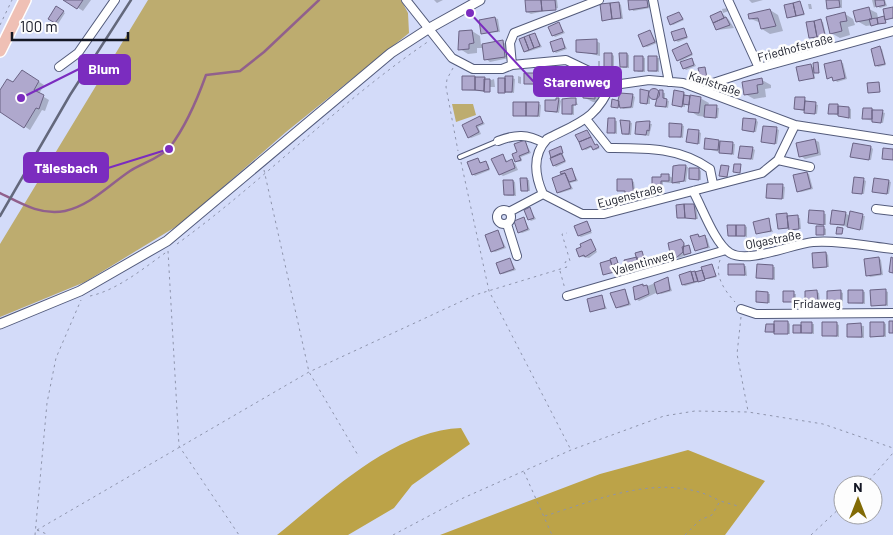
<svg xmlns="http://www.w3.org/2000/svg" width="893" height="535" viewBox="0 0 893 535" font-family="Barlow,sans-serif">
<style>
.green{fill:#bdac6f}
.forest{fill:#bca348}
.shadow{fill:#0003}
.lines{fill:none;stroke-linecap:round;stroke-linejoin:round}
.stream{stroke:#91608c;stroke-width:2.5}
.building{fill:#afa8cd;stroke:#6a6384}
.service-casing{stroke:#535b7b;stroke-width:6}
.minor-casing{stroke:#535b7b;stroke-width:10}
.tertiary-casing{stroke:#535b7b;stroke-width:11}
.primary-casing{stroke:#fff;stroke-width:14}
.path{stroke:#8e94ac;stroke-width:1;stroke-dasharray:2.5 4;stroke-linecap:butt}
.service{stroke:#fff;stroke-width:4}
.minor{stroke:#fff;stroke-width:8}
.tertiary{stroke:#fff;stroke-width:9}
.primary{stroke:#efc0b5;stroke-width:11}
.rail{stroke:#63687c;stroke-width:2.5}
.labels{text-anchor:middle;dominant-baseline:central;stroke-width:5;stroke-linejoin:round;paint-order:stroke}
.street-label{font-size:12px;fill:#141724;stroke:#fdfdfd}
.leader{fill:none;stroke:#7b2cbf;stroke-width:2}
.callout-dot{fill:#7b2cbf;stroke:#fdfdfd;stroke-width:2}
.callout{fill:#7b2cbf;stroke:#7b2cbf;stroke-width:2}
.callout-label{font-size:14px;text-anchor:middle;font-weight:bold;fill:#fff}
</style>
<rect width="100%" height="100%" fill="#d3dbf9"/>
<path class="green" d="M148 0H401L408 13 409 33 286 132 182 223 85 282 0 317V244Z
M452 104H473L476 115 456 122Z"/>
<path class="forest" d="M461 428 470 444 412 485 394 508 348 535H277C327 495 394 430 461 428Z
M688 450 765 481 725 535H440L600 474Z"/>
<path class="shadow" d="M66 0H91L83 11Z
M434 0H443L437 3Z
M526 0H557L558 8 531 14 527 12Z
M629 0H648L650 8 633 11Z
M749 0H763L752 3Z
M830 0H842V8H828Z
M872 0H885L887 6 880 8 876 5 874 8Z
M800 2 805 15 788 18Z
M619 3 621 5 623 19 603 20Z
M808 4H811L812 9H809Z
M57 8 65 13 58 24 50 18Z
M728 8 729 11 723 13 722 9Z
M893 8V19L885 18 886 23 866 26 857 21 869 9 877 13 878 18 886 17Z
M770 10 778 15 783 31 770 34 762 29 761 23 751 19Z
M721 12 729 20 734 28 717 30Z
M679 13 684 20 673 25 671 24Z
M845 14 853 19 855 25 848 27 850 35 840 38 831 33Z
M495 18 498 19 500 32 483 33 480 21Z
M821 21 823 22 826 36 813 39 811 37Z
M559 24 565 33 555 37 553 35Z
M683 29 688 38 678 42 675 40Z
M472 31 480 36 481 45 502 42 506 44 509 58 490 62 486 59 484 48H477V53L468 54 460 49Z
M650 31 657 43 647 47 644 46Z
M535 34 542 47 527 52 525 51Z
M562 39 567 49 556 53 554 51Z
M596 41 600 43V56L578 51Z
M810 43 812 49H811L808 44Z
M686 45 693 55 681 61 682 63 692 59 696 66 686 70 684 68 681 61 678 60Z
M880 48 882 49 886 65 878 67 876 65Z
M612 54 614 56V68H608L606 66Z
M627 54 629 55V68H623L621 66Z
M642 57 645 58V72H638L636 70Z
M649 57 659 58V72L649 71Z
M598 61H600V66H598Z
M841 62 843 63 847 79 837 82 834 78H828Z
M818 64 819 73 814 72 815 79 800 80 811 66 815 68Z
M22 71 44 85 39 94 49 100 45 111 42 110 30 130 0 110V93L13 84Z
M549 72H551V77H548V85L525 84 545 74 548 76Z
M518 76 521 77V84L518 83Z
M512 78 515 79 514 93 499 92Z
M494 79 495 87H490V92L464 90Z
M762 80 771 85V88L765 89 766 97 754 99 745 94Z
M591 81 603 91V103L593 102 585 98V93L581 91Z
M650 90 665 93V100L669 101 668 108 656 105 658 97 650 98V104H644L641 91 650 92Z
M675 92 684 93 686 96 700 98 709 103 708 106 719 108 718 118 698 116 690 111 695 107 685 103V107L673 105Z
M632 95 635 97 633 108 623 109 619 105 618 108 613 107V101L620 103Z
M796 98 805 99 807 102 818 105 817 114 795 109Z
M559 99 561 101 559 113 547 111 546 101Z
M575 99 578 105H574V115L564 114Z
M539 104 541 105 540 117 514 115Z
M849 108 851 109V119L830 113Z
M872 109 885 113 883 123 864 119Z
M480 118 485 124 478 127 481 134 471 138 469 137Z
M609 119 617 121V134L608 132Z
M756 120 758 122 756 132 745 131Z
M629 122 632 123 631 135H625L623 133Z
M637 123 652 124 649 136 636 134Z
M681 125 684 126 683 138 670 136Z
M777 129 779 130 777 144 762 141Z
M587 131 596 146 600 148 596 150 592 147 586 150 583 149Z
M699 132 701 133 700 144 687 142Z
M815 140 819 142 821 155 805 159 801 156Z
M525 141 531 153 521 157 522 161 519 162 516 161Z
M718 141 735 144 734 155 706 149Z
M560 147 566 162 556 167 554 165Z
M871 147 873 149 871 160 852 157Z
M752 148 755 150 753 160 740 157Z
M502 155 508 162 515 163 518 170 503 176 500 174Z
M478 159 482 164H488L490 170 475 176 473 174Z
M685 166 688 167 686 182 680 181V184L663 182V189L653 187 654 178 669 176 673 178Z
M572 169 578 181 570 183 573 189 560 193 558 192 562 172Z
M699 169 701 171V180L690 178Z
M807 173 809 174 813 189 801 192 798 191Z
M521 179 529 180 530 191 522 190Z
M631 180 634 182 636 198H629L626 192 618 190Z
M864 180 866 181 864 194 856 193Z
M513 181 515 182 516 196H508L505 195Z
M888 181 891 182 889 194 876 192Z
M782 186 785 187 784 199 768 197Z
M694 205 696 206 698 219 678 217Z
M530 209 536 219 531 221 529 219Z
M810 211 826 214V225L809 223Z
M845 213 850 216H865L863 230 834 224Z
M778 216 800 218 801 229 779 228Z
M524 219 530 230 522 233 519 232Z
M768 220 773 232 757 233Z
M586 222 592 233 581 237 579 236Z
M745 226 747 227V237L729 236Z
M823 227 826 229V235L817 234Z
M498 231 506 248 495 252 492 251Z
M698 235 707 238 710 248 696 250Z
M591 240 597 252 589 258 583 257 580 256Z
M683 242 686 247H690L691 253 679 258 673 255 670 243Z
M642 252 644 258 639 260 642 270 628 271Z
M826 253 828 255 829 267H814Z
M879 258 881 260 883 275 870 277 868 275Z
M510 259 516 270 503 274 501 273Z
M617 259 618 263 613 265 615 273 604 274 601 264Z
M712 265 717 277 708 279 704 277 705 280 685 286 683 285Z
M729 265 746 266 747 276 729 274Z
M758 265 775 267V280L758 278Z
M668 278 672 291 661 294 658 292 639 301 636 299 645 287Z
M625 290 631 305 620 308 614 303 611 294Z
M862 291 865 292V304L849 303Z
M886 291 888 292V306L872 305Z
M817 292 819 293 820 303 806 302Z
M841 292 843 293V306L828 305Z
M758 293 770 294V303L758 302Z
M784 293 796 294V302L784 301Z
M601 297 607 309 591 311Z
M822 301H824L825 307H823Z
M788 322 790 324V334L767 332 775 325Z
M802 323 814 324V334L802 333Z
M884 323 886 324V337L872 336Z
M837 324 839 325V337L823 335Z
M848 325 864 326V338L848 337Z"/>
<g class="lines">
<path class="stream" d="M0 193C20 203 41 216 65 211 91 205 109 185 130 171 142 163 161 158 170 147 186 126 197 100 206 75L240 71 264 52 319 0"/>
</g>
<path class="building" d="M63 0H83L77 9Z
M525 0H541L542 11 526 12Z
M541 0H555L556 10 542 11Z
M628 0H647L648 7 629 10Z
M826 0H839L840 7 827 9Z
M875 0H884L885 5 876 7Z
M800 1 804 14 796 16 793 3Z
M619 2 621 18 612 19 610 3Z
M610 3 612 19 602 21 600 4Z
M793 3 796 16 787 18 784 5Z
M56 6 64 11 55 23 48 19Z
M869 7 872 19 856 22 853 11Z
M893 7V18L885 20 883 9Z
M770 9 776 26 761 29 758 18 749 19 748 14Z
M721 11 724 18 713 23 710 16Z
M679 12 683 19 670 25 667 17Z
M845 12 847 21 840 22 842 31 830 34 826 17Z
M884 16 886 23 878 24 877 18Z
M495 17 498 31 481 34 479 20Z
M726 17 730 25 716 30 713 23Z
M877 18 878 24 871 26 869 19Z
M821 19 825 35 817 37 814 21Z
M814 21 817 37 809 38 806 22Z
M559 22 563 32 552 36 548 27Z
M684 28 687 37 674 41 671 32Z
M472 30 474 43 469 44V49L458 50 459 31Z
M650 30 655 42 643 47 638 35Z
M535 33 540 46 534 48 529 35Z
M529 35 534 48 529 50 524 37Z
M524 37 529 50 524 52 519 39Z
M562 38 565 48 553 52 550 42Z
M597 39V54L576 52V40Z
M503 40 505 57 484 60 482 44Z
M687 43 692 54 677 61 672 50Z
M880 46 885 64 875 66 871 49Z
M604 53H612V67H604Z
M619 53H627V67H620Z
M634 56H643V71H634Z
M648 56H657V71H648Z
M692 58 694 65 683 69 680 62Z
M841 60 845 78 833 81 832 77 827 79 824 64Z
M818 62 819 73H814L813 63Z
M811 64 814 78 799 81 796 67Z
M705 67 707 78 691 81 690 74 699 72 698 68Z
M22 70 39 81 34 90 44 95 39 109 36 108 24 128 0 112V90L7 79 13 82Z
M524 73H535V84H524Z
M462 76H475V90H462Z
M505 76H513L512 92H505Z
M475 77H485L484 91 475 90Z
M498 78H505V93H498Z
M762 78 763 84 757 85 758 93 744 95 742 82Z
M484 79H490V92H484Z
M591 80V85H595V99L583 98V91H579L580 81Z
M879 82 880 92 868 93 867 83Z
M648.5 94a5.5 5.5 0 1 1 11 0a5.5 5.5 0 1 1-11 0Z
M640 89 649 91 647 104 640 103Z
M659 90H663V98L667 99 666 107 655 106Z
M674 90 684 92 682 107 672 105Z
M620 93 633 94 631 107 620 108 618 100Z
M684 95 690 96 689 105 683 104Z
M690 95 701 97 699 113 688 112Z
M795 97H805L804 110 794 109Z
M556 98H559L557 112 545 111V100H556Z
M571 98H576V105H572V114H562V99Z
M612 99 619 101 618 108 611 107Z
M805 101 816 102 815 114 804 113Z
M513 102H526V116H513Z
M526 102H539L538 116H526Z
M829 104H838V114H828Z
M705 105H717L716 118 704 117Z
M838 106 849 107V118L838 116Z
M863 108H872V119H862Z
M872 110H883L881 123 872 122Z
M480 116 483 123 476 126 479 132 468 138 462 125Z
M608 118H615V133H607Z
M743 118 756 119 754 132 742 130Z
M620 120 630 121 629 134H622Z
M647 121H650L649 131 647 130 646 135 635 134 636 122Z
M669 123 682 124 681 137H669Z
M763 126 777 127 775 144 761 142Z
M688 129 699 130 698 144 686 142Z
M587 130 591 137 579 142 575 135Z
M591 137 595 145 597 144 599 147 593 150 591 146 582 150 579 142Z
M705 138 719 140 718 150 704 149Z
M815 139 818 153 799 157 796 143Z
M525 140 529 152 519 156 521 160 515 162 512 154 517 152 514 144Z
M720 141 733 142 732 154 719 153Z
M853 143 871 146 869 160 850 157Z
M561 146 563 153 551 158 549 151Z
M740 146 753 147 751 159 738 158Z
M883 148 893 149V160L882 159Z
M561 153 565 161 553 166 550 158Z
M503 154 506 162 512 159 515 168 499 175 491 159Z
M478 158 480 163 486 161 489 169 472 175 467 162Z
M734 164H741L740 173 733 172Z
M679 165H686L684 181 672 183 673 166Z
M721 165 729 166 727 177 719 176Z
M572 168 576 180 569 182 565 173 561 174 560 172Z
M689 168H699V180L689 179Z
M807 172 811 188 797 192 793 175Z
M565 173 571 188 557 193 552 178Z
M661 174H669V181H661V188H652V177H661Z
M854 177 864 178 862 194 852 193Z
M520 178H527L528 191H521Z
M874 178 889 180 887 194 872 192Z
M617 179H632L634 197H625V191H617Z
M503 180H513L514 195H504Z
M767 184H783L782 199 766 198Z
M684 204 685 218H677L676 205Z
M684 204H694L696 219 685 218Z
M530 207 534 218 528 220 524 210Z
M809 210 824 211V225L808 223Z
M832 210 846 212 844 225 830 224Z
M850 211 863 214 860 230 847 227Z
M787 213 788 228 778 229 776 214Z
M798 215 799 229 789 230 787 216Z
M524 217 528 229 518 233 514 221Z
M769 218 771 231 756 234 753 222Z
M587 221 591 231 578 236 574 226Z
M727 225H736V236H728Z
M736 225H745V236H736Z
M816 226H824V235H816Z
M837 227 843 228 842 234H836Z
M498 230 504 247 491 252 485 235Z
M698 234 699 237 705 235 708 247 695 251 690 236Z
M591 239 596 250 585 257 584 255 579 257 576 249 581 247 580 244Z
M681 239 684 243 683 252 676 258 670 253 668 243Z
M689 245 691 253 684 255 682 247Z
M642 251 644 258 637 260 635 253Z
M826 252 827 267 813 268 812 253Z
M616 257 618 263 612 265 610 259Z
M637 257 640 269 627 272 624 260Z
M879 257 881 274 866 276 864 259Z
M891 257 893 258V273L889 272Z
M510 258 514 269 500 274 496 263Z
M610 260 614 272 603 275 600 263Z
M712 264 716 276 705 279 701 267Z
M728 264H744L745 275H728Z
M757 264 773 265V279L756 278Z
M702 270 705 280 698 282 695 272Z
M691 271 694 282 682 285 679 275Z
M695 271 698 281 694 282 691 272Z
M668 277 670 290 657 294 654 283Z
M643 284V286L647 285 649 294 635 300 633 287Z
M625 289 629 304 616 308 610 293Z
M886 289V305L871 306 870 290Z
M817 290 818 302 805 303V291Z
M841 290V305H827V291Z
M848 290H863V303H848Z
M756 291 768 292V303L756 302Z
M783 291H794V302H783Z
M602 295 605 308 590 312 587 299Z
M774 321H788V334H774Z
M889 321H893V333H889Z
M801 322H812V333H801Z
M822 322H837V336H822Z
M870 322H884V336L870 337Z
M861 323 862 337H847V324Z
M766 324H774V332H765Z
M793 325H801V333H793Z"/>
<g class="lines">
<g class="service-casing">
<path id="service" d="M460 157 498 141"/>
</g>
<g class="minor-casing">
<path id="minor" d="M406 0 452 58 473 69H502L512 65 566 60 612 82 621 84 649 80 683 83 795 125 893 140
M653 0 669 82
M728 0 759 68
M512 65 510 43 514 33 599 0
M59 67 78 53 115 0
M612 82C597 119 580 122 547 139 532 155 535 176 543 194L582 214H604L762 173 778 160 795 125
M707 91 713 83 759 68 893 31
M586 119 609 148C644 148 680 147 710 169L713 184
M498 141C516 134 527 134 544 143
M778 160 810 167
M693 191C702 207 715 244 730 253 748 264 792 244 813 242 839 240 867 246 893 249
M876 209 893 211
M497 217a7 7 0 1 1 14 0a7 7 0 1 1-14 0Z
M509 212 543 194
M507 224 517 256
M567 296 726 250
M741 309 756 314 893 313"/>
</g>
<g class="tertiary-casing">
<path id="tertiary" d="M0 324 80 291 167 241 391 53 428 29 480 0"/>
</g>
<g class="primary-casing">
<path id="primary" d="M0 51 25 0"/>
</g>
<path class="path" d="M0 25 12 0
M453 68 447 79 446 87 458 151
M461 162 489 291 571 450
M264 170 309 372 359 457
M177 244C265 180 339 102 429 41
M168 251 179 446 239 535
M720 260C714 276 725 291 735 302
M560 271 565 289
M90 296C118 290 145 267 168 251
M741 317 737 354 748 411
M524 472 552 535
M865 485 893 453
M545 516C600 499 665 470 720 501
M37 530 309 372 475 295 567 267 565 262 570 261 562 234 567 233
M37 530 49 535
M35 535 47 403 56 358 81 300
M393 535 461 499 571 450 664 416 695 411 748 412 823 424 893 448
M685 535 700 520 712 515 720 501 738 506
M811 535 843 505"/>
<use href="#service" class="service"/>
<use href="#minor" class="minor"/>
<use href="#tertiary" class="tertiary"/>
<use href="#primary" class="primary"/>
<path class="rail" d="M0 216 70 95 131 0"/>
</g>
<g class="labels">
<g class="street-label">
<text transform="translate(795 47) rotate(-15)">Friedhofstraße</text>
<text transform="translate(715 83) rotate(19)">Karlstraße</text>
<text transform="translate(630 195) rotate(-14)">Eugenstraße</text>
<text transform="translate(773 239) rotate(-11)">Olgastraße</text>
<text transform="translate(643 262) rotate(-16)">Valentinweg</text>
<text x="817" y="303">Fridaweg</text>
</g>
</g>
<path class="leader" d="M21 98L79 69M470 13L534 82M169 149L108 168"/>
<g class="callout-dot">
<circle cx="21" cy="98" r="5"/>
<circle cx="470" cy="13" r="5"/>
<circle cx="169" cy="149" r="5"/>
</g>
<g class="callout">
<rect x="79" y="55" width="51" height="29" rx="5"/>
<rect x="534" y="67" width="87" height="29" rx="5"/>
<rect x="24" y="153" width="84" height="29" rx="5"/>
</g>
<g class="callout-label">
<text x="104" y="74">Blum</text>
<text x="577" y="87">Starenweg</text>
<text x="66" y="173">Tälesbach</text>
</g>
<g transform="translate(858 500)"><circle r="24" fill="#fdfdfd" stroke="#a0a1a6"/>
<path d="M0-4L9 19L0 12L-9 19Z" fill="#826b06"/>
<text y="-8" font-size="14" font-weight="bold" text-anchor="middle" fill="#141724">N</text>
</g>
<path d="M12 32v8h116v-8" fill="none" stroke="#141724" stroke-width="2.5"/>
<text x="20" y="32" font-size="15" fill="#141724" stroke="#fdfdfd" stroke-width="4" paint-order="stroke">100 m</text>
</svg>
